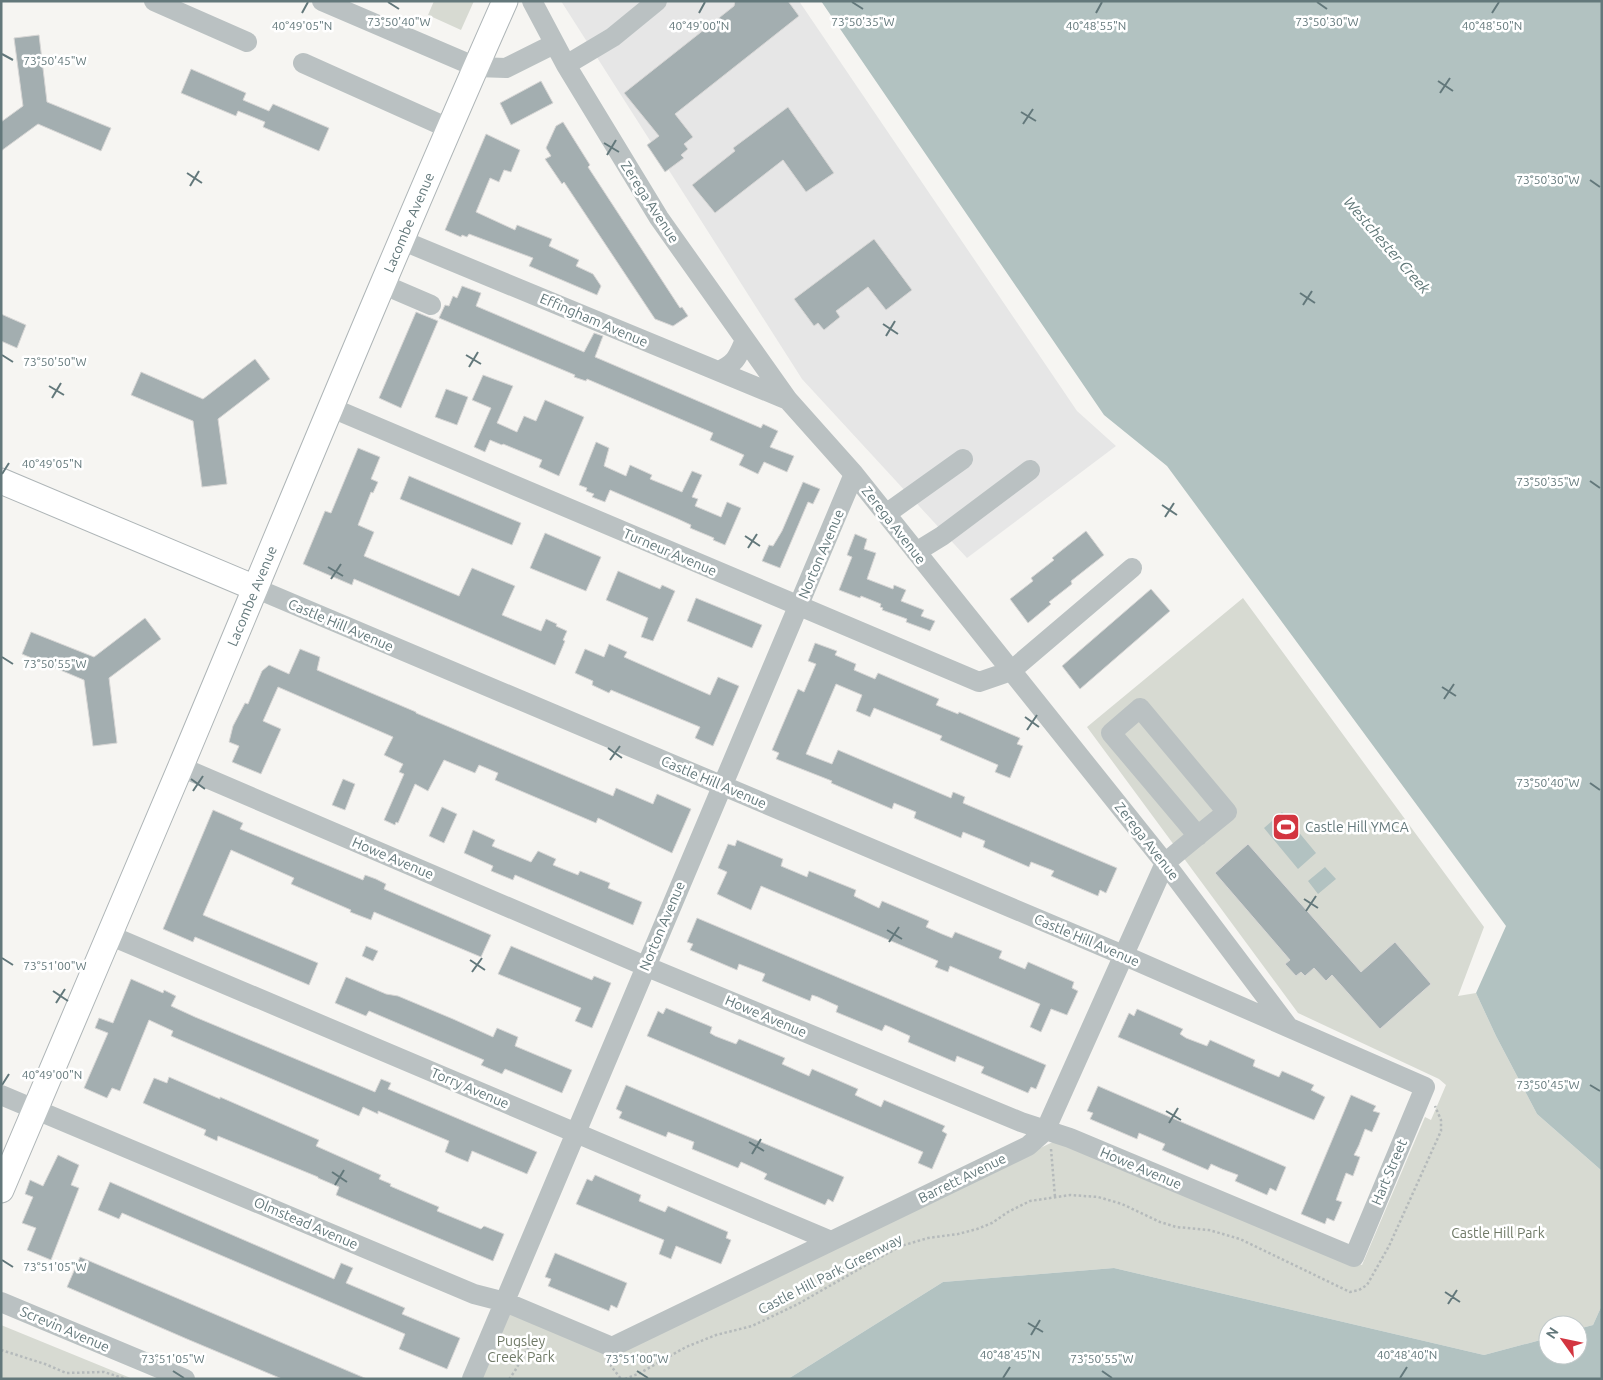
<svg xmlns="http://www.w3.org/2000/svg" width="1603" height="1380" viewBox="0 0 1603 1380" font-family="Ubuntu,sans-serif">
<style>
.built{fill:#e6e6e6}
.green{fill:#d7dad2}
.water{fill:#b2c2c1}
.building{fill:#a3aeb0;stroke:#d7d6d5}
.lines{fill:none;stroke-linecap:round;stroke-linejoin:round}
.major-casing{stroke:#aeb5b7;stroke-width:27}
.path{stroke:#b5babb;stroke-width:2.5;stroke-dasharray:2.5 2.5;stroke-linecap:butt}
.minor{stroke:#bac1c2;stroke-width:20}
.major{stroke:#fff;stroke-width:25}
.ticks{fill:none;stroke:#63787b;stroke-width:2}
.labels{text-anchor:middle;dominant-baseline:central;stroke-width:5;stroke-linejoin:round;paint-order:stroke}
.street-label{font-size:14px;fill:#63787b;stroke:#fff}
.poi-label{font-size:14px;fill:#63787b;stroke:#fff;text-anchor:start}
.park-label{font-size:14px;fill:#6f7966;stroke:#fff}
.water-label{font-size:15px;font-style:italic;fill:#5e7676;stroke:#fff}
.ticks-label{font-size:12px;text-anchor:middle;fill:#63787b;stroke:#fff;stroke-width:5;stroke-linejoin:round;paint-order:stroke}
</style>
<rect width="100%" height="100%" fill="#f6f5f2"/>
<path class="built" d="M561 1H799L1077 411 1116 446 967 558 802 379Z"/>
<path class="green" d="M434 1H474L461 30 428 15Z
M1243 598 1484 927 1458 996 1476 993 1496 1036 1537 1114 1602 1171V1305L1593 1325 1578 1329V1325H1548V1338L1484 1355 1114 1268 943 1282 788 1379H476L506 1312 614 1352 1057 1140 1300 1243 1362 1265 1425 1117 1431 1120 1446 1085 1439 1079 1298 1013 1087 727Z
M1 1325 133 1379H1Z"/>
<path class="water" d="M821 1H1602V1171L1537 1114 1496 1036 1476 993 1506 926 1167 466 1104 415Z
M1282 812 1316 853 1298 869 1264 828Z
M1325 867 1336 879 1318 894 1308 881Z
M1114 1268 1484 1355 1548 1338V1355H1578V1329L1593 1325 1602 1305V1379H788L943 1282Z"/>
<path class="building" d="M735 1H788L799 16 675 114 693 137 684 144 688 149 681 155 684 158 665 172 647 145 659 136 624 93 734 6Z
M39 35 47 102 111 128 101 151 38 124 1 151V122L23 106 14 38Z
M191 69 246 93 243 100 269 111 273 104 329 128 319 151 263 127 265 122 238 111 236 116 181 93Z
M541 81 553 103 511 125 500 103Z
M788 107 834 173 806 192 783 160 715 213 692 185 735 151 733 148Z
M563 122 590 165 588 167 680 308 682 307 688 316 673 326 655 319 564 182 562 184 545 159 551 156 546 148 556 126Z
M486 134 520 150 511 172 504 170 499 182 490 178 476 212 515 230 517 225 552 239 549 246 579 260 576 266 593 274 601 286 597 295 529 266 533 258 469 234 467 237 462 235 461 237 445 230Z
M874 239 912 290 886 310 868 287 836 311 840 317 824 330 818 323 814 326 794 299Z
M462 286 481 293 476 306 584 352 594 333 603 336 595 357 761 428 763 424 778 431 770 447 794 456 787 472 764 462 758 474 739 465 744 455 710 440 713 433 587 379 586 381 574 377 575 375 439 318 445 305 449 306 453 296 457 298Z
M416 312 438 321 401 408 379 398Z
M1 314 26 325 17 348 1 341Z
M255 359 270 379 218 419 227 484 202 487 193 421 131 395 141 372 203 399Z
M483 375 513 386 497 423 517 432 524 416 536 421 545 400 584 417 559 476 539 467 542 460 503 444 502 445 490 440 485 452 474 447 491 408 472 400Z
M446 389 468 397 457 425 435 417Z
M596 442 609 448 604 466 626 476 630 465 652 475 650 479 682 492 692 471 702 475 692 497 698 499 695 506 721 517 727 502 741 508 725 545 713 540 714 538 690 528 691 525 678 519 610 490 605 502 592 497 594 494 586 491 587 488 579 485Z
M358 448 380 457 371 479 378 482 373 493 371 492 358 525 374 532 364 556 459 596 472 568 515 586 502 615 541 631 546 619 557 624 556 626 567 631 563 640 565 641 555 665 354 579 352 585 303 564 325 511 331 513Z
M409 476 521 523 512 545 400 499Z
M803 482 820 489 813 504 808 502 780 568 762 561 769 545 773 546 782 531Z
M1086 531 1104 555 1071 581 1072 584 1049 602 1051 604 1028 623 1010 599 1033 581 1031 578 1054 560 1052 558Z
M545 533 601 557 586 591 530 568Z
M855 534 867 539 864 549 876 553 867 579 893 589 894 585 906 590 901 601 924 610 921 616 935 621 930 631 906 622 907 619 882 610 883 608 880 607 881 604 861 596 860 598 839 590 852 557 847 555Z
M618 571 660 589 662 585 675 591 653 641 641 637 648 618 606 600Z
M1151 589 1170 611 1080 689 1062 666Z
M696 598 762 625 752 648 687 621Z
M145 618 161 639 109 678 117 743 93 746 84 680 22 654 31 632 94 657Z
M815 643 837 651 835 655 856 664 854 670 875 679 878 673 939 699 936 705 958 714 959 712 1020 738 1017 744 1023 746 1010 778 995 772 998 765 940 740 942 736 874 708 870 717 856 711 862 695 836 684 806 754 832 764 838 750 951 798 953 792 965 797 963 803 1117 868 1106 893 1100 890 1098 896 1051 876 1054 871 1031 862 1029 867 983 847 985 841 963 832 961 838 914 818 916 812 894 803 892 809 831 783 832 781 776 759 779 753 772 750 780 731 798 689 804 692 816 664 808 661Z
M609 644 627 652 624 657 710 695 718 677 739 686 713 746 695 738 700 727 611 690 609 693 592 685 593 681 575 673 585 649 604 657Z
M300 649 320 657 317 670 416 712V713L613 796 616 788 653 804 657 794 691 809 672 853 598 818 596 823 495 780 498 773 479 765 475 773 444 760 428 791 415 784 398 823 396 822 395 825 384 820 404 774 399 772 403 764 384 755 393 737 278 687 263 721 281 729 261 774 232 762 239 746 229 742 233 726 245 703 248 704 262 671 269 665 289 674Z
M343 779 355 784 345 810 332 805Z
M442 807 457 814 444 843 429 836Z
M213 810 243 823 240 829 363 880 365 875 376 879 386 884 384 889 491 935 481 957 374 912 371 920 350 912 351 910 291 884 294 878 231 850 203 915 318 963 309 985 195 937 193 942 163 929Z
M473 830 495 840 492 846 531 862 538 851 556 859 553 865 578 875 580 871 610 883 608 888 642 902 633 925 515 875 513 880 491 871 493 866 464 853Z
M737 840 783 859 781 866 807 877 809 871 856 890 854 896 879 908 882 901 929 921 926 927 942 934 952 938 955 932 1002 951 999 958 1025 969 1028 962 1074 982 1072 988 1078 991 1067 1015 1051 1009 1041 1032 1030 1027 1040 1004 950 966 948 972 935 967 938 961 849 923 761 886 751 910 717 894 727 872 718 868 728 844 735 846Z
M1248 844 1361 972 1395 942 1431 984 1380 1029 1332 975 1326 981 1314 968 1305 976 1301 972 1296 976 1285 964 1290 960 1215 873Z
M697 918 1046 1065 1036 1089 1031 1087 1028 1093 981 1073 984 1067 957 1056 955 1062 908 1042 910 1036 890 1027 885 1025 882 1031 836 1012 838 1006 818 997 812 995 810 1001 762 981 765 974 760 972 739 964 737 970 690 950 693 944 687 942Z
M366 946 378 951 373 961 362 956Z
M511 946 592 980 594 976 611 983 592 1028 575 1021 581 1008 498 974Z
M346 977 386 994 398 996 453 1019 493 1037 497 1028 518 1037 515 1046 572 1070 562 1093 505 1069 502 1074 481 1065 484 1060 369 1011 366 1016 335 1003Z
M131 979 163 993 164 990 176 996 171 1006 195 1017 375 1092 381 1079 391 1083 388 1089 537 1152 527 1174 472 1151 468 1162 456 1157 445 1152 449 1141 378 1111V1114L363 1107 359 1116 171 1036 173 1031 149 1020 120 1091 112 1088 107 1098 84 1088 108 1033 95 1028 99 1018 113 1023Z
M666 1008 712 1027 710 1033 715 1036 736 1044 739 1039 785 1058 782 1064 809 1076 812 1069 858 1089 855 1095 881 1107 884 1100 945 1126 942 1131 947 1134 932 1169 918 1163 923 1152 647 1036 658 1011 663 1014Z
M1137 1009 1183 1029 1180 1034 1186 1038 1207 1046 1210 1040 1255 1060 1253 1066 1279 1077 1282 1071 1314 1085 1311 1090 1325 1097 1314 1120 1118 1037 1129 1013 1134 1016Z
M169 1077 220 1099V1097L319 1140 316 1146 381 1175 379 1179 391 1184 390 1186 439 1207 437 1211 481 1229 484 1226 504 1234 493 1261 336 1195 339 1187 318 1178V1177L218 1136 217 1141 204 1135 206 1130 143 1103 154 1078 167 1083Z
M626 1085 844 1177 833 1202 828 1199 825 1205 764 1179 767 1174 761 1171 741 1162 738 1168 692 1149 694 1142 668 1132 666 1137 619 1118 622 1112 616 1109Z
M1098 1086 1286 1167 1276 1191 1270 1188 1267 1195 1235 1181 1238 1175 1222 1169 1211 1164 1208 1170 1162 1150 1165 1144 1139 1133 1137 1139 1090 1119 1093 1113 1087 1111Z
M1351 1095 1376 1106 1373 1111 1380 1113 1372 1132 1365 1129 1359 1145 1354 1155 1360 1157 1353 1176 1346 1173 1340 1189 1336 1200 1342 1202 1334 1221 1327 1218 1325 1224 1301 1214Z
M58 1155 79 1165 71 1185 79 1188 51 1260 27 1250 36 1228 22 1223 33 1197 25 1194 30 1180 43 1186Z
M595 1175 641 1195 639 1201 665 1212 668 1206 728 1232 726 1238 731 1240 721 1264 676 1246 671 1259 659 1254 664 1240 576 1204 587 1179 592 1181Z
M110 1182 334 1279 341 1263 353 1268 346 1283 405 1308 402 1314 460 1338 447 1369 399 1349 405 1334 122 1213 119 1219 98 1210Z
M555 1253 627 1283 617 1308 611 1305 609 1311 548 1286 551 1279 545 1277Z
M80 1257 198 1307 367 1379H282L187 1339 67 1287Z"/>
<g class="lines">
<g class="major-casing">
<g id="major">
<path d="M1 481 255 588"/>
<path id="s1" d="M1 1190C60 1048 122 908 181 766 288 511 393 254 505 1"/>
</g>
</g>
<path class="path" d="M1051 1149 1055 1197
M1 1350 45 1364 66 1373 104 1372 126 1379
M611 1364V1366L621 1379
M509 1379C519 1368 529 1338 542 1337
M625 1379 640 1373 686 1347 716 1335 752 1326 798 1304 859 1269 901 1246 928 1238 958 1234 977 1229 992 1223 1008 1212 1030 1201 1070 1195 1098 1197 1122 1204 1160 1222 1176 1227 1209 1230 1240 1239 1350 1292 1359 1290 1367 1285 1389 1246 1441 1131V1120L1435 1106"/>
<path class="minor" d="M154 1 247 42
M322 1 476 67 506 68 554 44
M532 1 566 65 659 218 788 400 854 474 1165 863 1287 1025
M303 63 448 128
M566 65 613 37 657 1
M401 240 788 400
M382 284 431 305
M718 371C736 364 738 356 745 340
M332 408 979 682 1011 671 1132 568
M886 514 963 459
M916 552 942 536 1030 470
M181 767 645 966 1021 1122 1070 1138 1354 1257 1425 1087 1123 955 255 588
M109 935 831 1241
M1 1095 474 1294 505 1302 612 1347 1028 1146 1045 1131 1165 863C1185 846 1206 829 1227 812L1140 708 1111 733 1198 836
M1 1302 185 1379
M472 1379 854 474"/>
<use href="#major" class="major"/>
</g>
<path class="ticks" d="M388 2 399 9M852 2 863 9M1317 2 1327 9M302 13 308 2M699 13 705 2M1096 13 1102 2M1492 13 1499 2M2 54 13 60M1438 81 1453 91M1440 93 1450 78M1021 112 1036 121M1023 124 1033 109M604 143 619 152M607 155 616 140M187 173 202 183M1590 180 1600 187M190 186 199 171M1300 293 1315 303M1303 305 1312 291M883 324 898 334M886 336 895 321M2 355 13 362M466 355 481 364M469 367 478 352M49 386 64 395M52 398 61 383M2 474 9 463M1590 481 1600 488M1162 505 1177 515M1165 517 1174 503M745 536 760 546M748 548 757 534M328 567 343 576M331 579 341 564M2 657 13 664M1442 687 1456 696M1444 699 1454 684M1025 717 1039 727M1027 730 1037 715M608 748 622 758M610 760 620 746M191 779 205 789M1590 783 1600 790M193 791 203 776M1304 899 1318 908M1306 911 1316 896M887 930 902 939M889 942 899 927M2 958 13 965M470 960 485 970M472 972 482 958M53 991 68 1001M56 1003 65 989M2 1085 9 1074M1590 1085 1600 1091M1166 1111 1181 1120M1169 1123 1178 1108M749 1142 764 1151M752 1154 761 1139M332 1172 347 1182M335 1185 344 1170M2 1260 13 1267M1445 1292 1460 1302M1448 1304 1457 1290M1028 1323 1043 1332M1031 1335 1040 1320M173 1371 184 1378M637 1371 648 1378M1102 1371 1112 1378M1003 1378 1010 1367M1400 1378 1407 1367"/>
<defs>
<g id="stadium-square" transform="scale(1.4375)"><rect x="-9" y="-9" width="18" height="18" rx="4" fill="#d33540" stroke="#fff"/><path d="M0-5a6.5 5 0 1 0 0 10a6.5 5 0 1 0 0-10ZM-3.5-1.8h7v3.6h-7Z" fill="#fff"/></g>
</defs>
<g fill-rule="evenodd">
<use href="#stadium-square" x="1286" y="827"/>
</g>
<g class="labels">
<g class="street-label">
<text transform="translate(650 202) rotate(57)">Zerega Avenue</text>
<text stroke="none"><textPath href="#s1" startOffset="1050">Lacombe Avenue</textPath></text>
<text transform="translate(594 320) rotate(23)">Effingham Avenue</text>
<text transform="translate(894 525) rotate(52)">Zerega Avenue</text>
<text transform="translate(670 552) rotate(23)">Turneur Avenue</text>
<text transform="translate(821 554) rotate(-67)">Norton Avenue</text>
<text stroke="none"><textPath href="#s1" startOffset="645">Lacombe Avenue</textPath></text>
<text transform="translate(341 625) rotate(23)">Castle Hill Avenue</text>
<text transform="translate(714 782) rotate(23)">Castle Hill Avenue</text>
<text transform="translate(1147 841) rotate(52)">Zerega Avenue</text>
<text transform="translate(393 858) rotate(23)">Howe Avenue</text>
<text transform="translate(662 926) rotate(-67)">Norton Avenue</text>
<text transform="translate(1087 940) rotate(23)">Castle Hill Avenue</text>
<text transform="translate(766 1016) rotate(23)">Howe Avenue</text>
<text transform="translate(470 1088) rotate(23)">Torry Avenue</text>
<text transform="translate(1141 1168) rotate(23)">Howe Avenue</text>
<text transform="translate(1389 1172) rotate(-67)">Hart Street</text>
<text transform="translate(962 1178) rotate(-26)">Barrett Avenue</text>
<text transform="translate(306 1223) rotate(23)">Olmstead Avenue</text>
<text transform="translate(830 1274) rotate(-27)">Castle Hill Park Greenway</text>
<text transform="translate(65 1329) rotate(23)">Screvin Avenue</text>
</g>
<g class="poi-label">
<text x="1305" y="827">Castle Hill YMCA</text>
</g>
<g class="park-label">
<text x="1498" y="1233">Castle Hill Park</text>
<text x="521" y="1341">Pugsley<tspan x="521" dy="16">Creek Park</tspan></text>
</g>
<g class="water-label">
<text transform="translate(1387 245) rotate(49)">Westchester Creek</text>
</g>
</g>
<g class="ticks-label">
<text x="399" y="26">73°50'40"W</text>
<text x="863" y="26">73°50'35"W</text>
<text x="1327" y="26">73°50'30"W</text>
<text x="699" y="30">40°49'00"N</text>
<text x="302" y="30">40°49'05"N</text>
<text x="1096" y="30">40°48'55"N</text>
<text x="1492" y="30">40°48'50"N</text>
<text x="55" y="65">73°50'45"W</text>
<text x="1548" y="184">73°50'30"W</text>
<text x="55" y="366">73°50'50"W</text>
<text x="52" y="468">40°49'05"N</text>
<text x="1548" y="486">73°50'35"W</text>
<text x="55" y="668">73°50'55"W</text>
<text x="1548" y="787">73°50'40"W</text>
<text x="55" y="970">73°51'00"W</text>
<text x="52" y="1079">40°49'00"N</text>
<text x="1548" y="1089">73°50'45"W</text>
<text x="55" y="1271">73°51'05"W</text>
<text x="1010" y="1359">40°48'45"N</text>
<text x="1407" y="1359">40°48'40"N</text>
<text x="173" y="1363">73°51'05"W</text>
<text x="637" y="1363">73°51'00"W</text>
<text x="1102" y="1363">73°50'55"W</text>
</g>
<rect width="1603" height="1380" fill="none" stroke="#63787b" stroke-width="5"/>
<g transform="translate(1563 1340) rotate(303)"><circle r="24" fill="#ffffff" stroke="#c1c9ca"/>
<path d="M0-4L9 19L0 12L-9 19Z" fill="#d33540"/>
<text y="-8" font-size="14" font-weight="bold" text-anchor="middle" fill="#63787b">N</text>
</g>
</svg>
